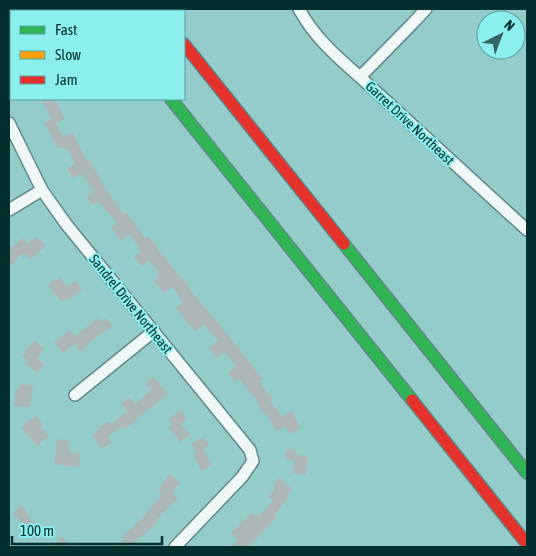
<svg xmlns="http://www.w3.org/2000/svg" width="536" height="556" viewBox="0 0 536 556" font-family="'Asap Condensed',sans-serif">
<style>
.building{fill:#aeb7b7}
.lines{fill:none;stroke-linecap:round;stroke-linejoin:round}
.street-casing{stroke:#608988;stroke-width:14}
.fast-casing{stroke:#608988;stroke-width:14}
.slow-casing{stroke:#608988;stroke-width:14}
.jam-casing{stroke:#608988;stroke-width:14}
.street{stroke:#eff7f7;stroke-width:11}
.fast{stroke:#30b455;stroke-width:11}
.slow{stroke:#ff9f0a;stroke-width:11}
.jam{stroke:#e5322d;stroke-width:11}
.labels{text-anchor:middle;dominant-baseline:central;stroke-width:4;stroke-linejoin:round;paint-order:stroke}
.street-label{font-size:14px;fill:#002f2e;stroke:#8cefed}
</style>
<rect width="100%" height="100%" fill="#94ccca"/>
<path class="building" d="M41 99H55L65 119 56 124 63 137 72 132 87 161 89 160 100 177 99 178 123 214 126 212 145 238 148 236 201 303 227 334 242 352H241L263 379 259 382 273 399 270 401 282 416 291 411 301 427 290 434 285 426 276 431 267 415 266 416 259 408 260 407 257 403 258 402 239 379 236 382 228 373 236 366 225 352 216 358 209 348 218 341 204 324 195 332 176 308 182 303 181 301 182 300 172 287 164 293 154 281 159 277 157 274 159 273 149 260 142 266 134 257 141 252 139 249 140 248 129 234 121 240 111 228 117 223 106 210 105 211 99 201 92 205 86 197 94 192 83 175 80 177 79 174 73 178 67 169 75 164 67 148 65 150 63 147 59 149 44 123 52 119Z
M35 237 38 240 40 239 46 246 30 260 25 254 23 256 21 254 9 268V250L23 238 27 244Z
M60 277 67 287 75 281 82 289 69 300 67 298 62 302 48 285 55 279 56 280Z
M98 318 101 322 106 318 113 326 104 333 103 332 87 344 88 345 80 352 74 344 63 353 54 343 70 330 75 336Z
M34 340 44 348 37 358 45 364 38 373 26 364 28 361 22 356Z
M154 377 168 394 125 429 122 426 108 437 112 442 102 449 92 435 100 429 99 427 108 421 111 424 127 412 121 404 129 397 135 404 151 390 145 384Z
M19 384 33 385 30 407 14 406 16 389H20Z
M180 410 187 419 181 424 190 434 180 442 168 427 172 424 169 420Z
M35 416 43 424 40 426 49 436 37 446 21 427Z
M204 437 209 446 203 449 212 465 202 471 193 455 196 453 191 444Z
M57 439 69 441 68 449H70V453L80 454 79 467 54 464Z
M286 449 297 451V455L308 456 306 475 293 473 294 460 285 459Z
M170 474 180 483 174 490 175 491 173 494 178 499 156 520 157 522 151 528 130 547H116L124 540 122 537 141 519 160 497 159 496 162 493 158 489Z
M279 478 292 489 287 496 289 497 274 516 276 518 248 547H231L238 540 231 533 251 513 255 516 257 514 259 516 273 501 268 496 275 488 273 486Z
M21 505 28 513 26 515 43 530 35 540 28 534 31 531 13 514Z
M62 537 72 547H52Z"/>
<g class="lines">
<g class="street-casing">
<path id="street" d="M299 9C314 37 337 57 360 77L527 230
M360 77 412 24 426 9
M9 123 42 190 66 224 250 450 253 461 242 477 175 547
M9 210 42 190
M75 395 154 331"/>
</g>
<g class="fast-casing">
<path id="fast" d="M99 9 101 11
M171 99 412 400
M344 244 527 473"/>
</g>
<g class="slow-casing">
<path id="slow" d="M155 9 157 11"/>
</g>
<g class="jam-casing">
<path id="jam" d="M184 44 344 244
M412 400 527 544"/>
</g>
<use href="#street" class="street"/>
<use href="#fast" class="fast"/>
<use href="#slow" class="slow"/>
<use href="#jam" class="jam"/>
</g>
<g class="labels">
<g class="street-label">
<text transform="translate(410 123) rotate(43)">Garret Drive Northeast</text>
<text transform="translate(131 304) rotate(51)">Sandrel Drive Northeast</text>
</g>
</g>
<rect width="536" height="556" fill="none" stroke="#002f2e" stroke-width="20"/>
<rect x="10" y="10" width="175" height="90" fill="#8cefed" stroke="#54a2a1"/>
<rect x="20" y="26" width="25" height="8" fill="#30b455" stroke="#54a2a1"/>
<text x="55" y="35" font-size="15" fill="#002f2e">Fast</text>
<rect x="20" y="51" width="25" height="8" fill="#ff9f0a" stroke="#54a2a1"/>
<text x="55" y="60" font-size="15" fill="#002f2e">Slow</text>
<rect x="20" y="76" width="25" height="8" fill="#e5322d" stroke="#54a2a1"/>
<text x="55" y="85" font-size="15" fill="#002f2e">Jam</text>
<g transform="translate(501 35) rotate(42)"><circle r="24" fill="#8cefed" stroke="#54a2a1"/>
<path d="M0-4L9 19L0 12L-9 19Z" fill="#346665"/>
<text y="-8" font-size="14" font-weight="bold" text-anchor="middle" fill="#002f2e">N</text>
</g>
<path d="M12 536v8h150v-8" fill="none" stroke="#002f2e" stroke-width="2.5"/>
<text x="20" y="536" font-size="15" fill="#002f2e" stroke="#8cefed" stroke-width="4" paint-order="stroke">100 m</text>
</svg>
